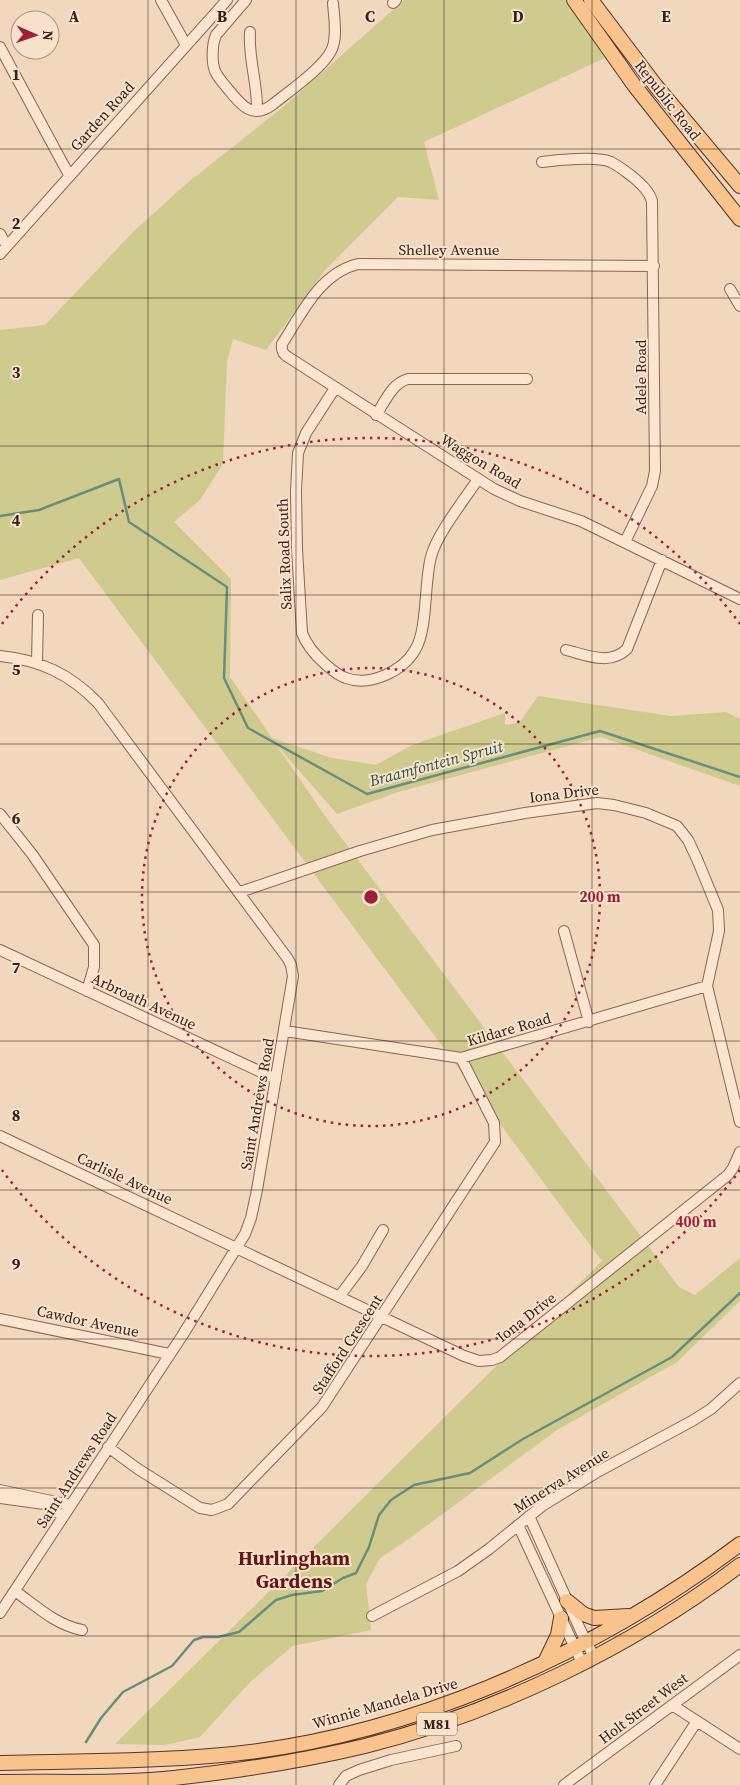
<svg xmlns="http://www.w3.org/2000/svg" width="740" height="1785" viewBox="0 0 740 1785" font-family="'Source Serif 4',serif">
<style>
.green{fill:#cfcb8f}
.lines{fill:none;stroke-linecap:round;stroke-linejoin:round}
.stream{stroke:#678f7d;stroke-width:2.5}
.minor-casing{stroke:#896654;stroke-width:12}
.major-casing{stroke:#563529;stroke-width:16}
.minor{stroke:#fbe5ce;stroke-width:10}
.major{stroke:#f9c38e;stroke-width:14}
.grid{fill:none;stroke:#37221a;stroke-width:1;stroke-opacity:0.55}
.ring{fill:none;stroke:#9d1f38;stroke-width:2.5;stroke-dasharray:2.5 5}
.labels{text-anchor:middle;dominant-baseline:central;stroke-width:4;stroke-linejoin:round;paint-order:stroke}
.shield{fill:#f8e2cb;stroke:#715c4f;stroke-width:1}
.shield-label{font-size:14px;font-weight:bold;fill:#37221a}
.street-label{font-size:15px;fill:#37221a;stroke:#f8e2cb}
.water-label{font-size:16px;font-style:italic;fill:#28584c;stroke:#f8e2cb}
.district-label{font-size:20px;font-weight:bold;fill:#671816;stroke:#f8e2cb}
.grid-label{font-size:16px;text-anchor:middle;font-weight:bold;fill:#37221a;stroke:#f8e2cb;stroke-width:4;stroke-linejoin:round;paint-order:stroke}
.centre{fill:#9d1f38;stroke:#f8e2cb;stroke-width:2.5}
.ring-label{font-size:15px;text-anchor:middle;font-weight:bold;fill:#9d1f38;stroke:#f8e2cb;stroke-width:4;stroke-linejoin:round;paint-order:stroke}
</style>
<rect width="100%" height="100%" fill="#f1d7bb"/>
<path class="green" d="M404 0H565L605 58 424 142 439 200 398 197 326 269 266 350 233 339 227 361 223 464 200 500 174 522 231 579 230 677 272 738 332 758 376 765 412 745 505 713V725L520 722 538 696 671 716 726 712 740 719V786L601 737 398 792 337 814 275 743 325 816 679 1287 695 1295 740 1258V1301L677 1362 557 1430 403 1543 380 1558 366 1584 371 1630 293 1646 251 1681 200 1737 165 1745 115 1744 602 1261 79 558 0 580V330L45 325 134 231 186 184 283 107Z"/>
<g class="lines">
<path class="stream" d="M0 516 39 510 119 479 129 522 227 587 224 678 248 728 367 794 600 731 740 777
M86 1742 101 1718 123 1692 172 1666 194 1640 203 1637H218L239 1632 276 1600 292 1595 322 1591 343 1578 356 1573 369 1547 379 1515 391 1500 414 1485 470 1473 523 1439 672 1357 740 1293"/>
<g class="minor-casing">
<path id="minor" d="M161 0 186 45
M246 0 216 35C212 44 211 64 216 73 219 79 224 84 228 89 240 104 252 120 272 105 288 92 328 65 333 46 337 33 334 17 333 3
M393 3 396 0
M250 32C248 59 258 84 257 111
M0 47 69 175
M542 162C557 160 597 156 611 162 619 166 626 172 633 177 641 184 649 191 652 201L655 471 652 486 625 542
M0 234 7 246
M0 254 227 0
M654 266 358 264C320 273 302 313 282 344 281 351 283 354 288 357L494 489 520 501 581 521 740 599
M730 289 740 306
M335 388 306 433 298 453 296 491 297 549 302 633C307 646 314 654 324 663 331 669 337 675 346 678 370 687 403 671 415 650 428 629 424 582 431 557 436 535 465 499 478 479
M376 415C385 402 392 383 408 379H527
M566 650C586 655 610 666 627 649L662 560
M0 656C40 660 70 674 98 703L288 959 291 965 293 976 257 1190 251 1218 245 1234 182 1336 0 1613
M37 662 38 615
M0 814 32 854 94 945V967L87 991
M240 892 360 851 432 830 525 813 597 803 614 805 646 813 677 826 688 840 697 859 718 910 719 931 707 986 740 1122
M564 931 589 1022
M0 950 276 1079
M285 1031 461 1058 707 986
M0 1136 464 1356 479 1361 492 1360 500 1357 728 1175 733 1168 740 1152
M339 1297 362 1266 383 1230
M0 1319 169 1354
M108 1447 138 1469 200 1508 212 1510 228 1504 322 1407 495 1142 494 1123 461 1058
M0 1490 70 1505
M0 1498 44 1504 63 1516
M529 1516 580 1629 594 1657
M518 1525 582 1663
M15 1591C36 1606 56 1625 82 1630
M372 1616 458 1571 489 1549 542 1506 599 1471 692 1421 711 1409 740 1383
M672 1705 740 1749
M339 1785 346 1776 359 1770 391 1760 456 1746
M564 1785 740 1655
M655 1785 697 1721"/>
</g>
<g class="major-casing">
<path id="major" d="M574 0 634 85 740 219
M591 0 656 86 740 186
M567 1601 583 1614 594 1618 628 1616
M545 1662 558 1635 561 1618
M0 1763C70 1761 140 1762 210 1756 398 1742 590 1657 740 1544
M0 1782C58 1781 116 1784 174 1778 238 1771 302 1761 365 1746 496 1713 632 1647 740 1565"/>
</g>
<use href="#minor" class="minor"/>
<use href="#major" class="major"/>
</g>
<path class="grid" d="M148 0V1785M296 0V1785M444 0V1785M592 0V1785M0 149H740M0 298H740M0 446H740M0 595H740M0 744H740M0 892H740M0 1041H740M0 1190H740M0 1339H740M0 1488H740M0 1636H740"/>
<g class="ring">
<circle cx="371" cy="897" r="229"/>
<path d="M740 1170A459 459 0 0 1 2 1170M2 624A459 459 0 0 1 740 624"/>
</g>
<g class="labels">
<rect class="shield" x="417" y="1712.5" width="40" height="23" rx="4"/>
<g class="shield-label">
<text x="437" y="1724">M81</text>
</g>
<g class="street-label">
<text transform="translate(668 100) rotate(52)">Republic Road</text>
<text transform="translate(102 116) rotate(-48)">Garden Road</text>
<text x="449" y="249">Shelley Avenue</text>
<text transform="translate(640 377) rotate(-90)">Adele Road</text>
<text transform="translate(481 461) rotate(31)">Waggon Road</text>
<text transform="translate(284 554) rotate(-92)">Salix Road South</text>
<text transform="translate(564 793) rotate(-7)">Iona Drive</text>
<text transform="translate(144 1001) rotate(25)">Arbroath Avenue</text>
<text transform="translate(509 1029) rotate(-16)">Kildare Road</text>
<text transform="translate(257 1104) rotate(-80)">Saint Andrews Road</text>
<text transform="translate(125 1178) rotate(25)">Carlisle Avenue</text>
<text transform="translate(526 1317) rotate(-38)">Iona Drive</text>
<text transform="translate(88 1321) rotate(12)">Cawdor Avenue</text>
<text transform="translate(347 1344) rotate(-57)">Stafford Crescent</text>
<text transform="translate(76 1470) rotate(-57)">Saint Andrews Road</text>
<text transform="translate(561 1480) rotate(-32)">Minerva Avenue</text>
<text transform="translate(385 1703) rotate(-16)">Winnie Mandela Drive</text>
<text transform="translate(643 1708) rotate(-37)">Holt Street West</text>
</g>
<g class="water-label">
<text transform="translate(436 763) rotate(-15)">Braamfontein Spruit</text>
</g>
<g class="district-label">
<text x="294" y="1558">Hurlingham<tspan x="294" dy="23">Gardens</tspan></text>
</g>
</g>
<g class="grid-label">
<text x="74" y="22">A</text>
<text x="222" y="22">B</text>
<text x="370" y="22">C</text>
<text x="518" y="22">D</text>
<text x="666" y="22">E</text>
<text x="16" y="80">1</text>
<text x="16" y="229">2</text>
<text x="16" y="378">3</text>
<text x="16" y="526">4</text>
<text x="16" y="675">5</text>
<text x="16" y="824">6</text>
<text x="16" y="973">7</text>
<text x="16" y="1121">8</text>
<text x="16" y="1270">9</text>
</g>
<circle cx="371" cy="897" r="8" class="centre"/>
<g class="ring-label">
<text x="600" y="902">200 m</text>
<text x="696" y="1227">400 m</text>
</g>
<g transform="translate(35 35) rotate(92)"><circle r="24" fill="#f8e2cb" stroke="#ab9584"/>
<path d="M0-4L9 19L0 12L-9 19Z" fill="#9d1f38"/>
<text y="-8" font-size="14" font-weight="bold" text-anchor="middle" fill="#37221a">N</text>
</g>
</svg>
